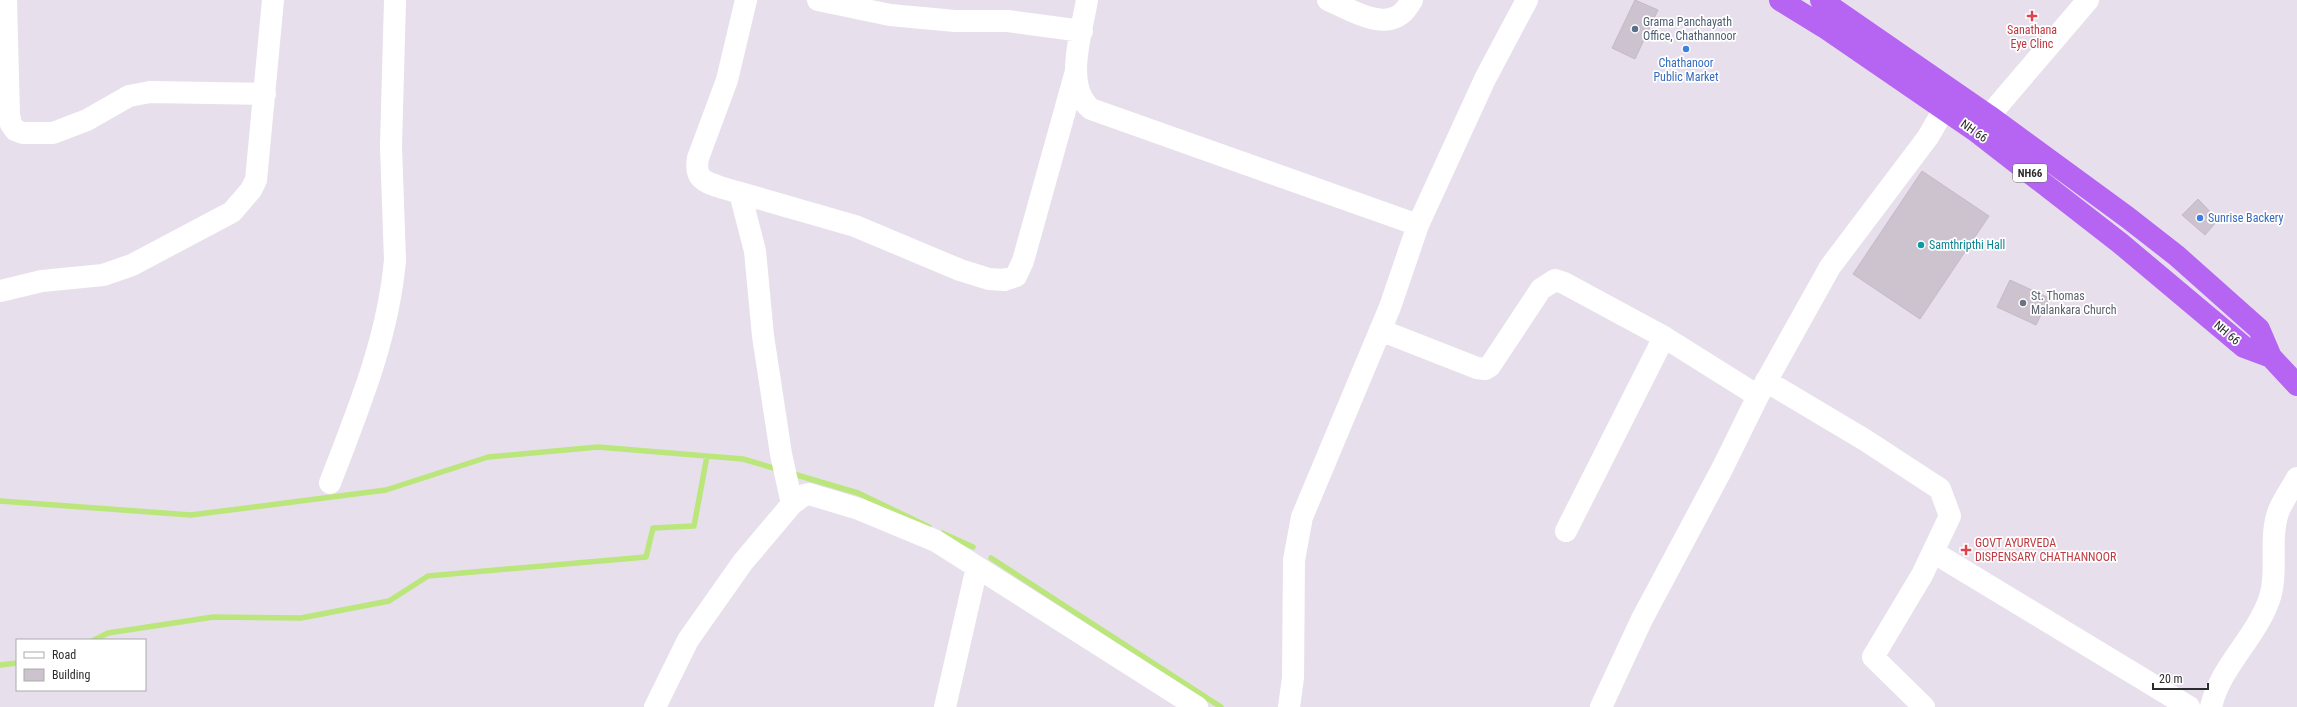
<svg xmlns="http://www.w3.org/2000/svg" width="2297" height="707" viewBox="0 0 2297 707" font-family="'Roboto Condensed',sans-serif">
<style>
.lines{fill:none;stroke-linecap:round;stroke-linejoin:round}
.stream{stroke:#bae67b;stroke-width:5.5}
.building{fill:#ccc3cf;stroke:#c4b9c8}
.minor{stroke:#fff;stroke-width:22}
.highway{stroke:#b664f2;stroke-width:22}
.health-dot{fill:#e0444e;stroke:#fff;stroke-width:1.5}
.service-dot{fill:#5c6f8a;stroke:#fff;stroke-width:1.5}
.shop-dot{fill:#3f7fe0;stroke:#fff;stroke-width:1.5}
.culture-dot{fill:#0f9aa8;stroke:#fff;stroke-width:1.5}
.worship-dot{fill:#6b7280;stroke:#fff;stroke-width:1.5}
.labels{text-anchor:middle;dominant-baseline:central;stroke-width:3.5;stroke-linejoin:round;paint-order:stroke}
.shield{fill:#fff;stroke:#6b6b6b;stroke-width:1}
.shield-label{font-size:11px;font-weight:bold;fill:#2c2c2c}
.service-label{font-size:12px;fill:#4e5e75;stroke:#fff;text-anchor:start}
.health-label{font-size:12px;fill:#be3a42;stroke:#fff}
.shop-label{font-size:12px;fill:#366cbe;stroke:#fff}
.street-label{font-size:12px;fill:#2c2c2c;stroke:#fff}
.culture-label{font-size:12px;fill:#0d838f;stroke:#fff;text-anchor:start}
.worship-label{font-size:12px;fill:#5b616d;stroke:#fff;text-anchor:start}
</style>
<rect width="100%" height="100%" fill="#e8dfec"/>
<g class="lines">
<path class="stream" d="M790 473 858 493 929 527
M0 501 191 515 386 490 488 457 598 447 743 459 780 470
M942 533 973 547
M991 558 1221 707
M94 640 108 633 213 617 301 618 389 601 428 576 646 557 653 528 694 526 707 456
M0 665 17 663"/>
</g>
<path class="building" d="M1635 0 1658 10 1635 59 1612 48Z
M1922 171 1989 216 1920 319 1853 274Z
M2198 199 2218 220 2205 235 2182 215Z
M2010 280 2049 298 2036 325 1997 307Z"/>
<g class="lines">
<path class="minor" d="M6 0 9 115 11 124 15 130 23 133H53L87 120 129 96 150 92 265 94
M746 0 727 80 698 158C694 180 705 182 723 188L855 226 960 270 989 279 1004 280 1016 276 1023 261 1076 71
M818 0 890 15 955 21H1008L1082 31
M1087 0C1082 31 1063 86 1091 109L1418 225
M1328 0C1348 8 1380 30 1401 14 1405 11 1409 5 1412 0
M1989 116 2088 0
M740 193 755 251 763 336 781 454 792 504
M0 291 42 281 103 275 132 265 232 212 251 190 256 180 273 0
M1380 330 1477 368 1485 369 1490 366 1541 289 1555 280 1564 283 1664 337 1758 396
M1766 381 1865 440 1940 489 1950 516 1922 575 1873 657 1924 707
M330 483C358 410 388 339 395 260L391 146 395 0
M1566 531 1664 337
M1933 552 2189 707
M655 707 688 640 743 562 792 504 804 495 809 494 859 509 936 541 1197 707
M945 707 977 567
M1289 707 1293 678 1294 560 1302 517 1390 307 1418 225 1485 79 1527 0
M1601 707 1642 619 1722 469 1758 396 1830 267 1928 137 1954 92
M2211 707C2220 667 2255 639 2269 600 2279 572 2268 538 2279 510 2284 499 2291 489 2297 478"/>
<path class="highway" d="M1780 0 1824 27 1977 132 2120 243 2244 347 2271 357
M1821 0 1989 116 2127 217 2177 256 2259 329 2271 357 2297 385"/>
</g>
<g class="health-dot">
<path d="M2030 10h4v4h4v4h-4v4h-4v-4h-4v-4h4z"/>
<path d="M1964 544h4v4h4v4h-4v4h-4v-4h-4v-4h4z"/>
</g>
<circle class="service-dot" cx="1635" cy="29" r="4"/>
<g class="shop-dot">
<circle cx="1686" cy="49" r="4"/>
<circle cx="2200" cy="218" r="4"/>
</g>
<circle class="culture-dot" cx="1921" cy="245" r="4"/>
<circle class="worship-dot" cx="2023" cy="303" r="4"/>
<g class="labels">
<rect class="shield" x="2013" y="164" width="34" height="18" rx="3"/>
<g class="shield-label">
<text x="2030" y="173">NH66</text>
</g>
<g class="service-label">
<text x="1643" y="22">Grama Panchayath<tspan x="1643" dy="14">Office, Chathannoor</tspan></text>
</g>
<g class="health-label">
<text x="2032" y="30">Sanathana<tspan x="2032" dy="14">Eye Clinc</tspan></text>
<text x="1975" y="543" text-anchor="start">GOVT AYURVEDA<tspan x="1975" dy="14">DISPENSARY CHATHANNOOR</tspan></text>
</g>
<g class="shop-label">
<text x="1686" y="63">Chathanoor<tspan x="1686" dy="14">Public Market</tspan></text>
<text x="2208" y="218" text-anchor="start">Sunrise Backery</text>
</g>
<g class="street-label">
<text transform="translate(1974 131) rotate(35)">NH 66</text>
<text transform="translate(2227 333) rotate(40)">NH 66</text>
</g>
<g class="culture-label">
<text x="1929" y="245">Samthripthi Hall</text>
</g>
<g class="worship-label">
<text x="2031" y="296">St. Thomas<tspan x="2031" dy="14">Malankara Church</tspan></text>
</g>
</g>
<rect x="16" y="639" width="130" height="52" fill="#ffffff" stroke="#ababab"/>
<rect x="24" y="652" width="20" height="6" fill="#ffffff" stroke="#ababab"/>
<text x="52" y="659" font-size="12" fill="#2c2c2c">Road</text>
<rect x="24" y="669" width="20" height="12" fill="#ccc3cf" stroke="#ababab"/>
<text x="52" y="679" font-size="12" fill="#2c2c2c">Building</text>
<path d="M2153 683v6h55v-6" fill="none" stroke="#2c2c2c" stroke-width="2"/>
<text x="2159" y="683" font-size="12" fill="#2c2c2c" stroke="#ffffff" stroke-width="3" paint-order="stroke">20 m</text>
</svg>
